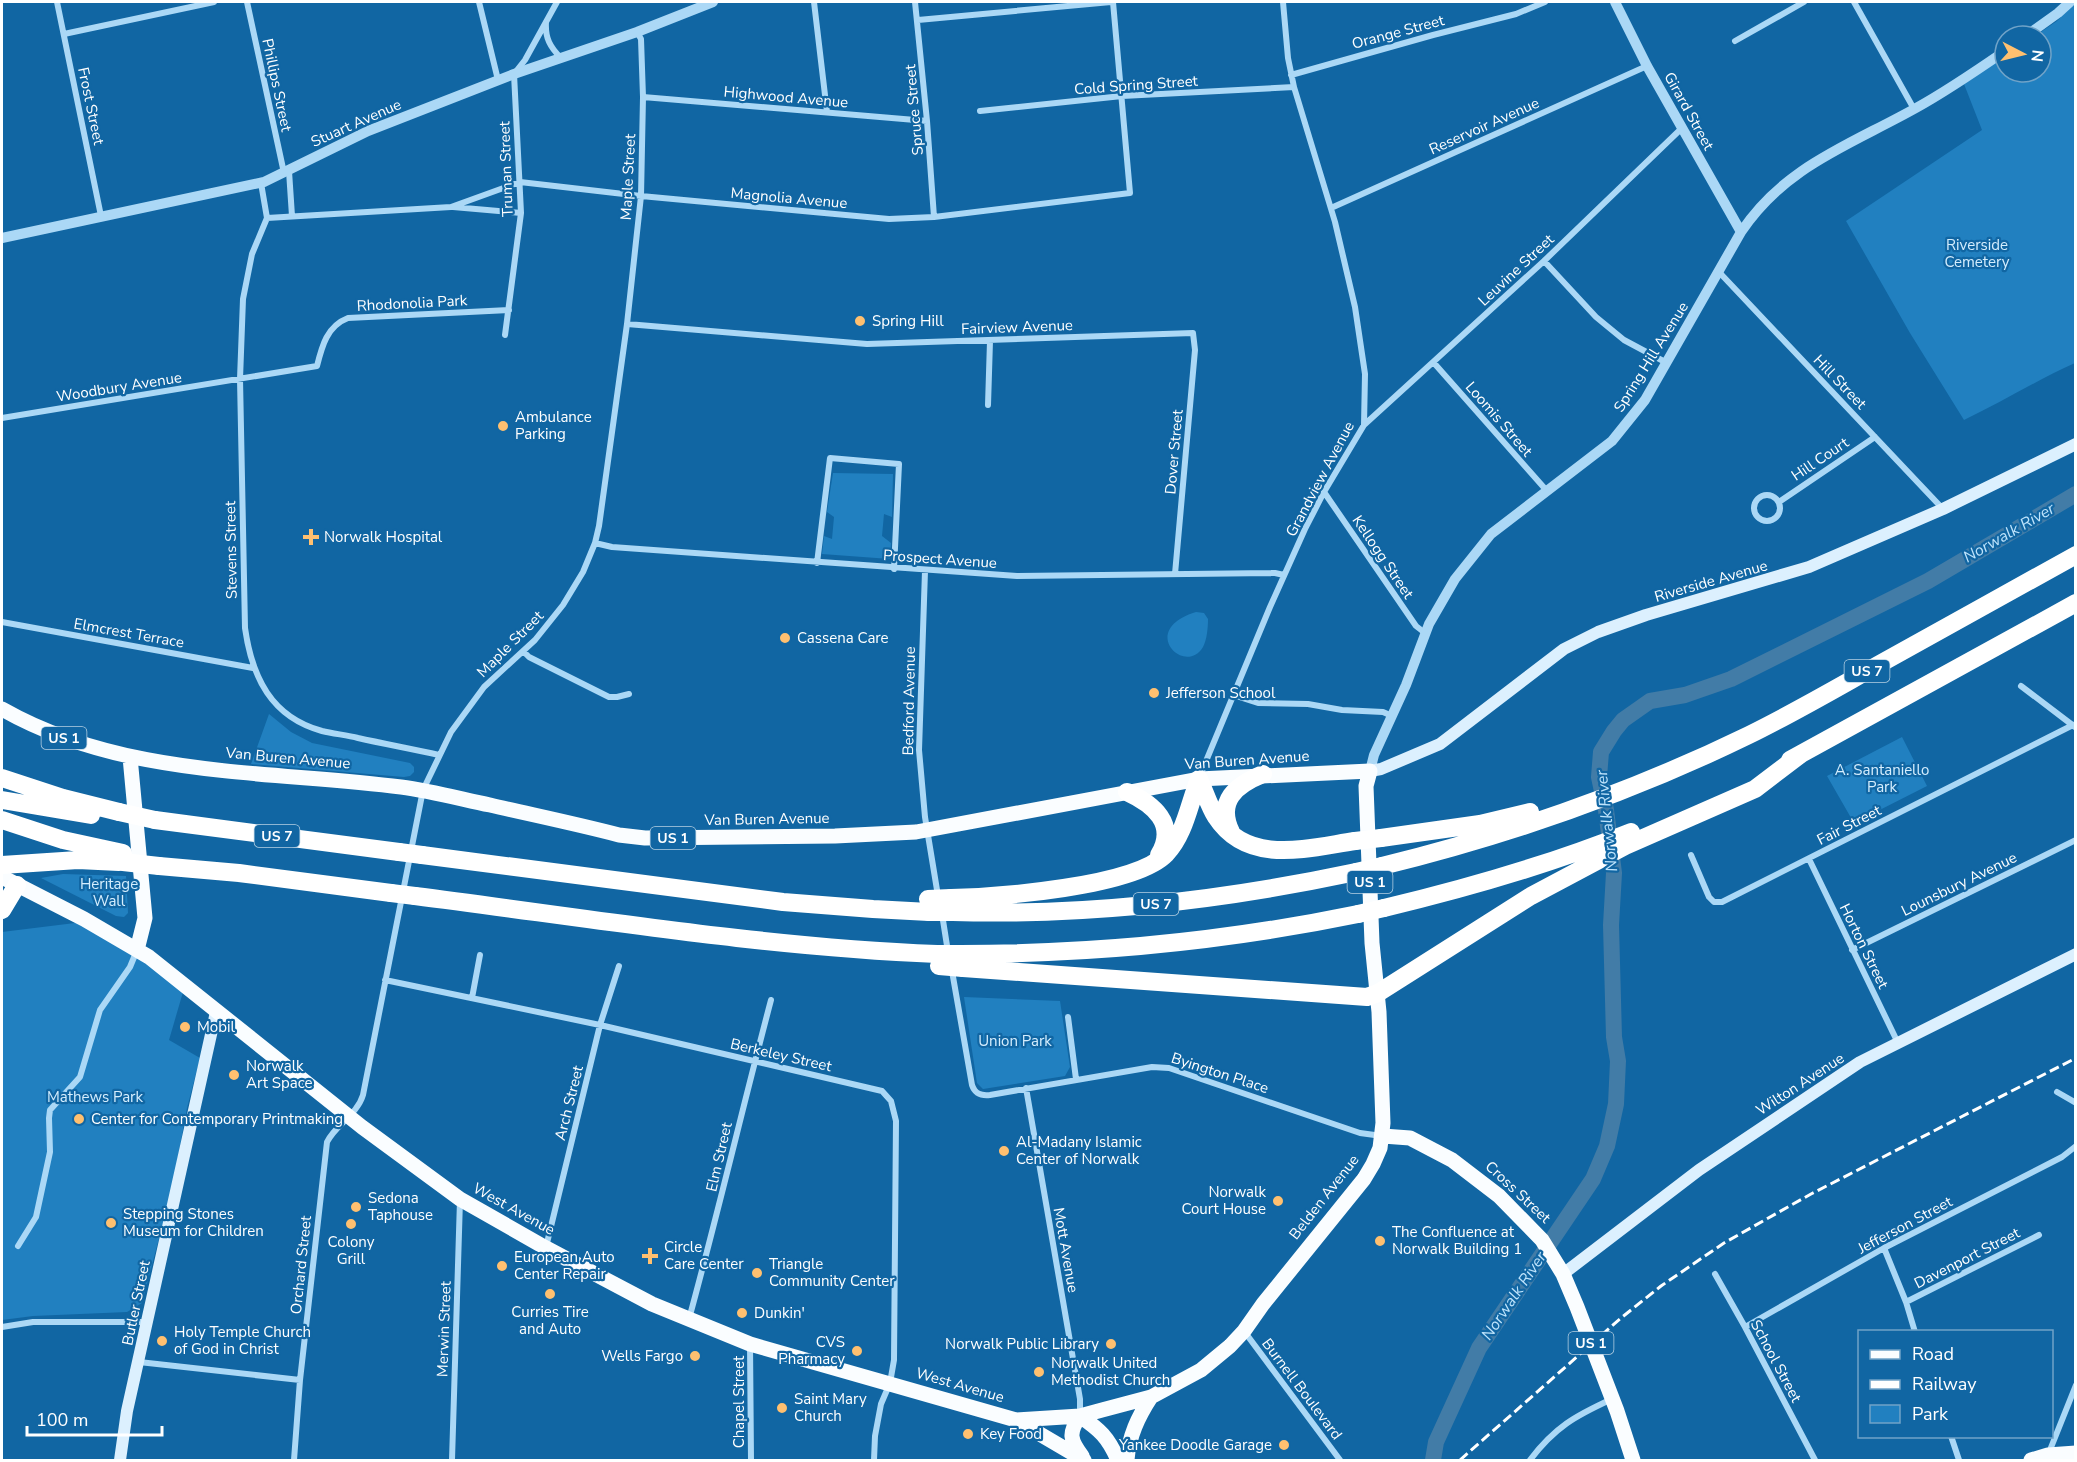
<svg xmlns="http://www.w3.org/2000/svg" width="2077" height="1462" viewBox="0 0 2077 1462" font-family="'Nunito Sans',sans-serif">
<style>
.green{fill:#2180c0}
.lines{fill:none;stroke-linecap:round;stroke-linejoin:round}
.river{stroke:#427ca7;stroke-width:16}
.minor{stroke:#abd8f6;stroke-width:6}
.tertiary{stroke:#abd8f6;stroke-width:10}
.secondary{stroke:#dcf0fe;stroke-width:12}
.primary{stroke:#fafdff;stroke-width:15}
.motorway{stroke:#fff;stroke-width:18}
.rail{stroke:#fff;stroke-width:3;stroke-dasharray:10 4.5;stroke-linecap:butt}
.motorway-bridge{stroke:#fff;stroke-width:18}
.poi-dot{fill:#ffc070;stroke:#1166a3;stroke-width:2}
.labels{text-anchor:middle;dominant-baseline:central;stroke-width:4.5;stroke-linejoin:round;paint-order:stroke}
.shield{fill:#1166a3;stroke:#b8d1e3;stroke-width:1.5}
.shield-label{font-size:14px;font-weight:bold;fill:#fff}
.street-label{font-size:15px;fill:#fff;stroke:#1166a3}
.park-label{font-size:15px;fill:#d5eefe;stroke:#1166a3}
.poi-label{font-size:15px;fill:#fff;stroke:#1166a3;text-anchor:start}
.water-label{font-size:16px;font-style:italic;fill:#bfe4fc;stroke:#1166a3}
</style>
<rect width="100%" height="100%" fill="#1166a3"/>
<path class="green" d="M2075 3V363C2037 380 2002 402 1964 420L1910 333 1846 221 1982 130 1964 84 2005 56V72H2041V36H2035L2057 21Z
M833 473 893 474 892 517 884 514 882 536 891 543 890 559 822 554 824 536 832 539 834 517 827 512Z
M1196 612 1204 613 1208 619C1208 627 1207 640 1203 647 1185 677 1137 630 1196 612Z
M269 714 291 732 312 743 410 763 414 767V772L410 776 404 777 251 764Z
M1902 737 1927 786 1854 823 1827 776Z
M63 874 126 876 128 913 124 917 116 916 41 878Z
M83 922 142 958 183 992 169 1040 200 1058 187 1108 172 1189 142 1303 127 1312 33 1316 2 1320V932Z
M964 997 1060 1001 1070 1067 1065 1076 983 1089 977 1083Z"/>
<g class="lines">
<path class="river" d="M1433 1460 1436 1442 1479 1348 1593 1179 1607 1146 1616 1104 1618 1061 1614 1037 1611 925 1614 873 1606 810 1599 777 1601 752 1614 731 1623 720 1650 701 1685 695 1731 679 1928 581 2076 494"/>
<path class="minor" d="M57 2 101 216
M247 2 284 173
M479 2 498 80
M814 2 827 112
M915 2 927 121 934 217
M1854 2 1914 109
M918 20 1111 2
M546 22C545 38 550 47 561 58
M64 34 214 2
M1735 41 1804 2
M1291 75 1433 35 1516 14 1545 2
M643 97 927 121
M980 111 1122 96 1294 87
M289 171 292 216
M261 183 267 218 252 254 243 299 240 379 245 628C252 677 271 717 322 731 334 734 347 735 358 738 385 744 412 749 439 755
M453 207 521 213
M1331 208 1647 66
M267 218 451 207 520 182 641 196 889 219 934 217 1130 193 1113 2
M1544 261 1596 317 1624 340 1667 363
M1719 272 1943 509
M627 324 867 344 1193 333 1195 350 1175 574
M505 335 521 213 514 74 525 60 557 2
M1434 363 1547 491
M988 405 990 341
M2 418 317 366C322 346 327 326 348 318L509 310
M1364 425 1544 261 1682 128
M1324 492 1416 626 1425 633
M1754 508a13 13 0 1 1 26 0a13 13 0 1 1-26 0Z
M1779 502 1875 437
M595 543 612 547 1017 576 1275 573 1284 575
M817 563 830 458 899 464 894 569
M925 571 919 750 925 817 938 896
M2 622 253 668
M523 651 529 657 609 697H617L629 694
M2021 686 2075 727
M1233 695 1258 703 1308 704 1342 710 1383 712 1392 716
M1199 778 1270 607 1305 529 1324 492 1364 425 1365 374 1355 307 1335 222 1294 87 1288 58 1283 2
M1691 855 1709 897 1714 902H1722L2073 725
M1809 859 1898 1043
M942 914 948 952
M1852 950 2076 840
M952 971 972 1085C975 1094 981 1096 990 1095L1152 1067 1169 1068 1360 1133 1382 1136
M385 980 600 1025 882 1091 891 1101 896 1121 894 1360 890 1383 881 1404 875 1436 874 1460
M472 998 480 955
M1068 1017 1076 1079
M1026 1088 1080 1399V1415
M2057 1092 2076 1103
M18 1246 36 1217 50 1152 49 1118 50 1110 80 1077 100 1010 130 967 137 950
M546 1247 600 1025 619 966
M1884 1248 1906 1302 1915 1332
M1715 1274 1745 1327 1815 1460
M1906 1302 2039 1235
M689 1319C718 1213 743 1106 771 1000
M2 1327 33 1322H147
M1745 1327 1884 1248 2062 1157 2076 1146
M1244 1331 1340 1460
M750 1344 751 1460
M139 1362 300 1380
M1951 1436 1959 1460
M2048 1455 2076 1385
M294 1460 300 1380 327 1142C336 1124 357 1115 363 1095L423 790 451 732 484 687 535 640 563 605 583 572 595 543 599 526 627 324 641 196 643 97 641 39 637 32
M452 1460 460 1200
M1530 1460C1555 1427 1575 1416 1612 1399"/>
<path class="tertiary" d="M1615 2 1647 66 1741 232
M2026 36 2058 13 2070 2
M2 238 264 182 368 131 514 74 637 32 713 2
M1370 771 1374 755 1406 685 1429 624 1455 579 1491 534 1612 441 1645 400 1741 232C1785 166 1850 145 1916 108 1947 91 1976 71 2005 51"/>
<path class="secondary" d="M1370 771 1381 769 1440 744 1564 649 1598 632 1646 615 1809 567 1943 509 2076 444
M1563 1274 1699 1170 1860 1062 2076 954
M120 1460 127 1411 216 1012"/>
<path class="primary" d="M2 709C123 778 266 770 401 787 431 791 461 799 490 805 533 815 577 824 619 835L645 838 835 836 916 832 1199 779 1370 771 1366 786 1372 943 1379 1012 1383 1123 1380 1148 1373 1164 1364 1179 1263 1304 1244 1331 1230 1346 1201 1370 1151 1397 1102 1410 1080 1416 1016 1420 750 1344 652 1304 546 1248 460 1199 362 1127 149 957 84 919 2 877
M130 757 145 918 137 950
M1383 1136 1410 1138 1452 1160 1499 1196 1542 1240 1563 1274 1577 1307 1617 1411 1633 1460
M1080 1416C1100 1430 1108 1437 1118 1460
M1080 1416C1068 1433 1070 1440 1082 1456
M1016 1420 1084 1460
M1127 1460C1129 1436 1138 1417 1151 1397
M2031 1460 2048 1455 2076 1453"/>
<path class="motorway" d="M1790 760 2076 603
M2 778 63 798 119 812
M1199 779C1205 792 1209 806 1216 817 1248 866 1307 848 1355 841
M1127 792C1153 804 1178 824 1159 855
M2 800 91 815
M2 820 63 840 123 853
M155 820 399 852
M1231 832C1216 801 1236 785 1263 774
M1381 838 1480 824 1530 812
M422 855 783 902 873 909 929 912
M2 865 78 860 119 862
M159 866 239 873 391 893
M1382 866C1509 835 1632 792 1749 735 1796 712 1840 686 1885 661 1949 626 2012 590 2076 555
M415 896C588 918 762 947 937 954
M951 898C997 897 1134 887 1166 854 1185 834 1189 804 1199 779
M1384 908C1468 888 1551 864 1631 832
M2 910 17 885
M953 912C1089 916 1224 900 1356 872
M961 954C1095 954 1227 941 1358 914
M963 968 1367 997 1378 993 1531 896 1625 846 1755 789 1801 754"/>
<path class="rail" d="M1460 1460 1621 1318 1661 1286 1724 1243 1811 1194 2076 1058"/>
<path class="motorway-bridge" d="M119 812 155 820
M1355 841 1381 838
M399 852 422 855
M123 862 159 866
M1356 872 1382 866
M391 893 415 896
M928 899 951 898
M929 912H953
M1358 914 1384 908
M937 954H961
M939 966 963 968"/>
</g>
<g class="poi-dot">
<circle cx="860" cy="321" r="6"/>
<circle cx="503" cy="426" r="6"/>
<path d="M308 528h6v6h6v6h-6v6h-6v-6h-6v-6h6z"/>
<circle cx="785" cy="638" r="6"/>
<circle cx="1154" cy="693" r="6"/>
<circle cx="185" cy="1027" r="6"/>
<circle cx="234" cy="1075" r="6"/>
<circle cx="79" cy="1119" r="6"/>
<circle cx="1004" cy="1151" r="6"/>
<circle cx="1278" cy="1201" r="6"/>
<circle cx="356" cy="1207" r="6"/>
<circle cx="111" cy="1223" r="6"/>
<circle cx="351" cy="1224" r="6"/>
<circle cx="1380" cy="1241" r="6"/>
<path d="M647 1247h6v6h6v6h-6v6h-6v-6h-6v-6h6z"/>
<circle cx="502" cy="1266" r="6"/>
<circle cx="757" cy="1273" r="6"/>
<circle cx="550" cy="1294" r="6"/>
<circle cx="742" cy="1313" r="6"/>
<circle cx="162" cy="1341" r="6"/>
<circle cx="1111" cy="1344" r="6"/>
<circle cx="857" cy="1351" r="6"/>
<circle cx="695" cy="1356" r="6"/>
<circle cx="1039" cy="1372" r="6"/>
<circle cx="782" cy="1408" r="6"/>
<circle cx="968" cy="1434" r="6"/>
<circle cx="1284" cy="1445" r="6"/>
</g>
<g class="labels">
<g class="shield">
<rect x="1844.5" y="660" width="45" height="22" rx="4.5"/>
<rect x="41.5" y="727" width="45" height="22" rx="4.5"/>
<rect x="254.5" y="825" width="45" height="22" rx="4.5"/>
<rect x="650.5" y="827" width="45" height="22" rx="4.5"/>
<rect x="1347.5" y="871" width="45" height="22" rx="4.5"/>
<rect x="1133.5" y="893" width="45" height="22" rx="4.5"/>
<rect x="1568.5" y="1332" width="45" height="22" rx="4.5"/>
</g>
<g class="shield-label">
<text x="1867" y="671">US 7</text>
<text x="64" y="738">US 1</text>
<text x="277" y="836">US 7</text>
<text x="673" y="838">US 1</text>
<text x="1370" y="882">US 1</text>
<text x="1156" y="904">US 7</text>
<text x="1591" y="1343">US 1</text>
</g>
<g class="street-label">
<text transform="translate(1398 32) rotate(-15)">Orange Street</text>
<text transform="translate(277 85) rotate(78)">Phillips Street</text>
<text transform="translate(1136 85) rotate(-4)">Cold Spring Street</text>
<text transform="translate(786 97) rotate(5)">Highwood Avenue</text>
<text transform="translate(91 106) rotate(78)">Frost Street</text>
<text transform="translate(914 110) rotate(-95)">Spruce Street</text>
<text transform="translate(1689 111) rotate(61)">Girard Street</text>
<text transform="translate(356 123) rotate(-24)">Stuart Avenue</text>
<text transform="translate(1484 126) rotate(-24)">Reservoir Avenue</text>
<text transform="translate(506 169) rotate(-92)">Truman Street</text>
<text transform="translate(628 177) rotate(-87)">Maple Street</text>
<text transform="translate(789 198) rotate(5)">Magnolia Avenue</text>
<text transform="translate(1516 270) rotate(-43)">Leuvine Street</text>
<text transform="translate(412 303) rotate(-3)">Rhodonolia Park</text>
<text transform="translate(1017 327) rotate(-2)">Fairview Avenue</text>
<text transform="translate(1651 357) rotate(-58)">Spring Hill Avenue</text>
<text transform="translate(1840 382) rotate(46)">Hill Street</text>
<text transform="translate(119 387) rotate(-9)">Woodbury Avenue</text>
<text transform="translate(1499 419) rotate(49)">Loomis Street</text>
<text transform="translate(1174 452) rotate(-85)">Dover Street</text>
<text transform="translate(1820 459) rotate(-34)">Hill Court</text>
<text transform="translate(1320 479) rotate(-62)">Grandview Avenue</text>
<text transform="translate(231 550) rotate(-91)">Stevens Street</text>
<text transform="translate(1383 557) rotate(56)">Kellogg Street</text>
<text transform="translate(940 559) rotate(4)">Prospect Avenue</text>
<text transform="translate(1711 581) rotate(-16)">Riverside Avenue</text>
<text transform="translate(129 633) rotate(10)">Elmcrest Terrace</text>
<text transform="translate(510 644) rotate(-45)">Maple Street</text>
<text transform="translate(909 701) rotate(-89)">Bedford Avenue</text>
<text transform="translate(288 758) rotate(5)">Van Buren Avenue</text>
<text transform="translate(1247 760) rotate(-4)">Van Buren Avenue</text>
<text transform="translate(767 819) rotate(-1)">Van Buren Avenue</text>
<text transform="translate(1849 825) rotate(-27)">Fair Street</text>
<text transform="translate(1959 884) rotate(-26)">Lounsbury Avenue</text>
<text transform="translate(1864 946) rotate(64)">Horton Street</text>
<text transform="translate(781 1055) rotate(13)">Berkeley Street</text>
<text transform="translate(1220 1073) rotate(18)">Byington Place</text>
<text transform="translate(1800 1084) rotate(-33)">Wilton Avenue</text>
<text transform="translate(569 1103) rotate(-76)">Arch Street</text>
<text transform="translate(719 1157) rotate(-77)">Elm Street</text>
<text transform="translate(1518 1192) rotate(43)">Cross Street</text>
<text transform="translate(1324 1197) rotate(-52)">Belden Avenue</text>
<text transform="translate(514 1209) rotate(29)">West Avenue</text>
<text transform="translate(1905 1225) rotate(-28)">Jefferson Street</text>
<text transform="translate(1066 1250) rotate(80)">Mott Avenue</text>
<text transform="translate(1967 1258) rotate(-27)">Davenport Street</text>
<text transform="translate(301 1265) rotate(-84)">Orchard Street</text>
<text transform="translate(136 1303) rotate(-78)">Butler Street</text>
<text transform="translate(444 1329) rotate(-88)">Merwin Street</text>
<text transform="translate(1776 1361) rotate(62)">School Street</text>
<text transform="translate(960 1385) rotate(16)">West Avenue</text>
<text transform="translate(1302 1389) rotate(53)">Burnell Boulevard</text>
<text transform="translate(739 1402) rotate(-90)">Chapel Street</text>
</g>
<g class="park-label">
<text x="1977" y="245">Riverside<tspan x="1977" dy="17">Cemetery</tspan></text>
<text x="1882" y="770">A. Santaniello<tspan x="1882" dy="17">Park</tspan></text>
<text x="109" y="884">Heritage<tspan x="109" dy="17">Wall</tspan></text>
<text x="1015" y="1041">Union Park</text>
<text x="95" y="1097">Mathews Park</text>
</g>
<g class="poi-label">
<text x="872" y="321">Spring Hill</text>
<text x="515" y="417">Ambulance<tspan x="515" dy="17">Parking</tspan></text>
<text x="324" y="537">Norwalk Hospital</text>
<text x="797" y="638">Cassena Care</text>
<text x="1166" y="693">Jefferson School</text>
<text x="197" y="1027">Mobil</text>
<text x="246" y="1066">Norwalk<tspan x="246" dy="17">Art Space</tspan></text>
<text x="91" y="1119">Center for Contemporary Printmaking</text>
<text x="1016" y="1142">Al-Madany Islamic<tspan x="1016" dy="17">Center of Norwalk</tspan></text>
<text x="1266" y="1192" text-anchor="end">Norwalk<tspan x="1266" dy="17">Court House</tspan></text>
<text x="368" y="1198">Sedona<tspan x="368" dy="17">Taphouse</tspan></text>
<text x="123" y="1214">Stepping Stones<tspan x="123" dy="17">Museum for Children</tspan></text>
<text x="1392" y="1232">The Confluence at<tspan x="1392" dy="17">Norwalk Building 1</tspan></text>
<text x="351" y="1242" text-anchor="middle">Colony<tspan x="351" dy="17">Grill</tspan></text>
<text x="664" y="1247">Circle<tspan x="664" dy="17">Care Center</tspan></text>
<text x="514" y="1257">European Auto<tspan x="514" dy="17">Center Repair</tspan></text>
<text x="769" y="1264">Triangle<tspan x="769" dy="17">Community Center</tspan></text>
<text x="550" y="1312" text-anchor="middle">Curries Tire<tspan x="550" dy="17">and Auto</tspan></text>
<text x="754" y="1313">Dunkin'</text>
<text x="174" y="1332">Holy Temple Church<tspan x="174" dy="17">of God in Christ</tspan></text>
<text x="845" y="1342" text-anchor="end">CVS<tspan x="845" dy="17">Pharmacy</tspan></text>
<text x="1099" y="1344" text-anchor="end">Norwalk Public Library</text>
<text x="683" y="1356" text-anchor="end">Wells Fargo</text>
<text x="1051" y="1363">Norwalk United<tspan x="1051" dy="17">Methodist Church</tspan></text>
<text x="794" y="1399">Saint Mary<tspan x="794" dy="17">Church</tspan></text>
<text x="980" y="1434">Key Food</text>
<text x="1272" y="1445" text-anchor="end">Yankee Doodle Garage</text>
</g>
<g class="water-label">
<text transform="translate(2009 533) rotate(-30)">Norwalk River</text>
<text transform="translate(1607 821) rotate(-96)">Norwalk River</text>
<text transform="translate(1514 1296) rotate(-56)">Norwalk River</text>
</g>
</g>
<rect width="2077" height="1462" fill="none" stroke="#ffffff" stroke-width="6"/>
<rect x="1858" y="1330" width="195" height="108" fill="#1166a3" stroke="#70a3c8" stroke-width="1.5"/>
<rect x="1870" y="1350" width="30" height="9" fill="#fafdff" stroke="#70a3c8" stroke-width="1.5"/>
<text x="1912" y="1360" font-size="18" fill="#ffffff">Road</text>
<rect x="1870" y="1380" width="30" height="9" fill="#ffffff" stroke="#70a3c8" stroke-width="1.5"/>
<text x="1912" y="1390" font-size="18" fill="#ffffff">Railway</text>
<rect x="1870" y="1405" width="30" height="18" fill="#2180c0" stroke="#70a3c8" stroke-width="1.5"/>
<text x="1912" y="1420" font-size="18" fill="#ffffff">Park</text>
<g transform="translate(2023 54) rotate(97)"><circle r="28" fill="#1166a3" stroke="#70a3c8" stroke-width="1.5"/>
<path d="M0-4.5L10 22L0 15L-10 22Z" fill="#ffc070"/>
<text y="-9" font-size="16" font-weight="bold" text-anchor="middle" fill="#ffffff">N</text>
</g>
<path d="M27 1426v9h135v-9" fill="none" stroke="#ffffff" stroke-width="3"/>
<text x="36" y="1426" font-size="18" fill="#ffffff" stroke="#1166a3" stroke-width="4.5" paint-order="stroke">100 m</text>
</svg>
